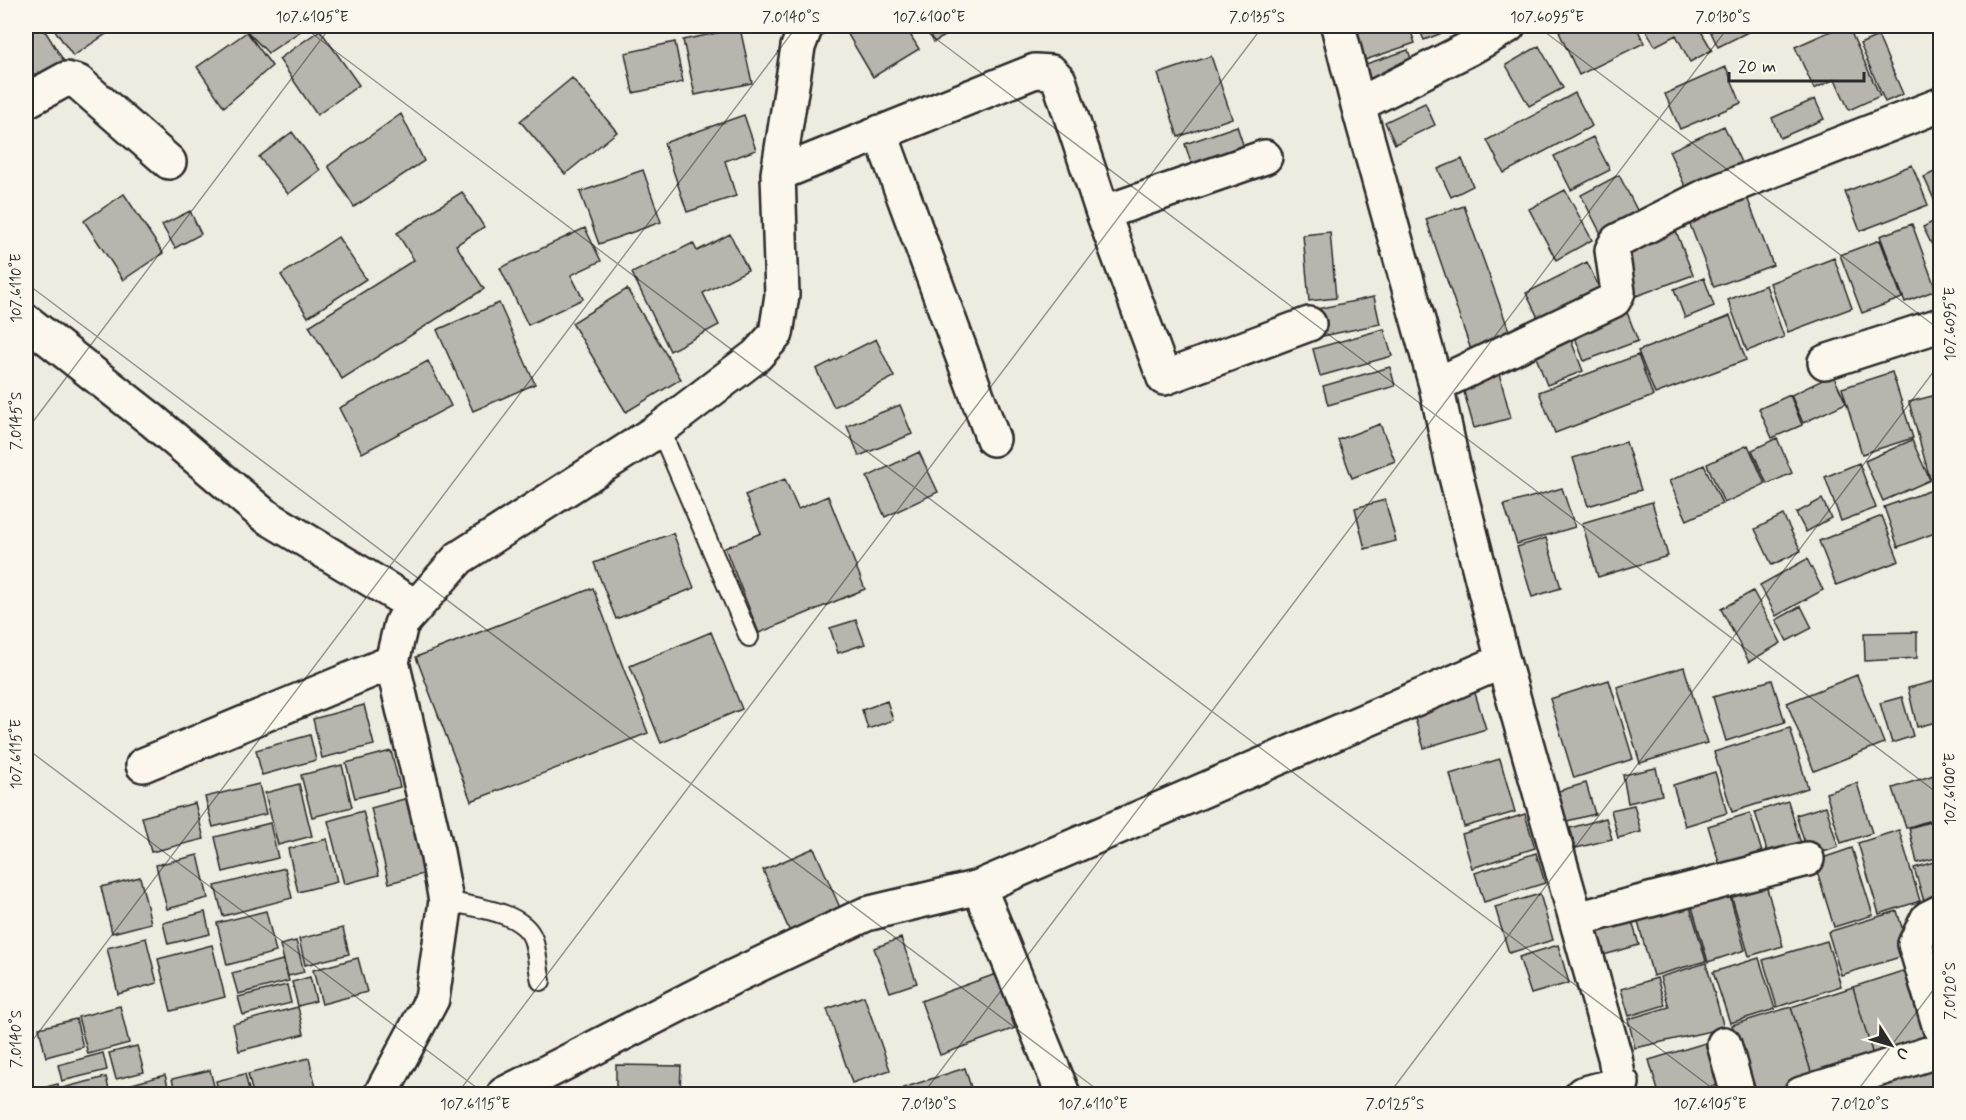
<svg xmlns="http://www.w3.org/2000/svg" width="1966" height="1120" viewBox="0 0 1966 1120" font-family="Mynerve,sans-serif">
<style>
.building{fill:#b8b5ae;stroke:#2b2b2b;stroke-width:1.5}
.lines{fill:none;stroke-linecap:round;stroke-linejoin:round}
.lane-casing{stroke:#2b2b2b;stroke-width:22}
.street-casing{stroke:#2b2b2b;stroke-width:38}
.lane{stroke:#fbf7ec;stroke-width:18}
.street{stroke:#fbf7ec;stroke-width:33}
.ticks{fill:none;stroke:#2b2b2b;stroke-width:1.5;stroke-opacity:0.45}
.neatline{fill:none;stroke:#2b2b2b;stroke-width:2}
.ticks-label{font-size:15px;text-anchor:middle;fill:#2b2b2b}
</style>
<rect width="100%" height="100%" fill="#eeebe0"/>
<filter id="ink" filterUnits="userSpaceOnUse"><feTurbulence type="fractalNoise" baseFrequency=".0167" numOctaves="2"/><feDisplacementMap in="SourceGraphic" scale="12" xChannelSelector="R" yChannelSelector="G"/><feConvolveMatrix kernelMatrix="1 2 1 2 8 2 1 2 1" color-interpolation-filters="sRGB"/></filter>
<g filter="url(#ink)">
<path class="building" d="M26 26H42L65 63 31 85 26 76Z
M52 26H104L109 32 73 56Z
M199 26H215L204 33Z
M242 26H308L268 53Z
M843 26H905L919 49 873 77Z
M925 26H964L934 42Z
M1353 26H1409L1415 43 1365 60Z
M1418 26H1460L1424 40Z
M1572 26H1636L1644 43 1579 75 1559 32Z
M1644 26H1698L1712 50 1690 62 1676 35 1655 46Z
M1708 26H1760L1718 47Z
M1842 26H1848L1880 96 1849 110 1835 79 1814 89 1795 47Z
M740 28 752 83 695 95 683 40Z
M320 30 359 85 317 115 279 59Z
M247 32 272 66 224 107 197 67Z
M1878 36 1903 94 1885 102 1860 44Z
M675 42 683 82 633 93 625 53Z
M1539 46 1563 88 1529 106 1506 65Z
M1408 50 1416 73 1374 94 1363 65Z
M1211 56 1232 118 1178 137 1158 74Z
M1726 67 1741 103 1680 129 1665 94Z
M572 78 617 132 565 174 520 121Z
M1575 93 1592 126 1504 173 1487 140Z
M1815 99 1824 119 1780 138 1772 118Z
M1425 103 1435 125 1395 144 1385 122Z
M401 114 424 161 354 207 328 166Z
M744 115 756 150 725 161 736 196 687 212 664 143Z
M1237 126 1250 166 1197 182 1185 144Z
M1724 126 1746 173 1691 199 1669 151Z
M292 132 320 170 288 194 259 157Z
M1593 137 1610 170 1571 190 1554 156Z
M1462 159 1473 186 1451 197 1438 169Z
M1912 165 1928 205 1860 231 1845 192Z
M1940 169V202L1936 204 1924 177Z
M643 170 661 222 599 244 580 192Z
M1619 175 1639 214 1601 234 1581 195Z
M1743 187 1773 265 1714 287 1684 209Z
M1565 190 1592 240 1556 260 1529 209Z
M462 192 484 227 456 245 484 289 342 379 309 326 414 260 397 233Z
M124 194 163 253 123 280 84 221Z
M1464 206 1511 336 1471 350 1426 219Z
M190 211 201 234 175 248 162 225Z
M1940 218V261L1923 227Z
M1912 224 1936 290 1905 302 1880 236Z
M1674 226 1693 275 1631 298 1613 248Z
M585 228 601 261 571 275 583 299 528 325 500 268Z
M1330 232 1336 298 1309 301 1303 235Z
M730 234 748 270 703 293 719 325 670 351 632 273 693 243 697 251Z
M338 237 366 279 308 317 281 275Z
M1880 240 1902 298 1862 313 1840 255Z
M1834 258 1852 308 1788 332 1770 283Z
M1587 262 1604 298 1543 328 1526 293Z
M1704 278 1714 306 1685 318 1674 289Z
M1766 285 1784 337 1747 351 1728 300Z
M627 289 681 379 626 412 572 323Z
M1374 297 1380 324 1318 337 1312 310Z
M499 303 535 384 473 411 437 330Z
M1625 307 1638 341 1584 361 1571 327Z
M1730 316 1746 360 1655 394 1638 351Z
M1384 329 1392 356 1320 376 1313 349Z
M1570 338 1583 371 1547 385 1534 352Z
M876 339 894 377 834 407 816 369Z
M1638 355 1653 396 1555 433 1539 392Z
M428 361 451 406 362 453 339 408Z
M1390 367 1395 386 1328 405 1323 386Z
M1498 370 1511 418 1474 428 1461 381Z
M1892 372 1913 438 1862 454 1842 388Z
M1833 375 1846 403 1803 423 1791 395Z
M1940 394V476L1930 479 1909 402Z
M1790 395 1802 425 1772 438 1759 409Z
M900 405 912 434 859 456 847 426Z
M1380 424 1395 461 1352 478 1338 440Z
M1777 438 1792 473 1767 484 1752 450Z
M1912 440 1930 480 1883 501 1865 461Z
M1626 442 1641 490 1588 506 1573 458Z
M1748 445 1765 484 1724 503 1707 464Z
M919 452 938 492 885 517 867 477Z
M1859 463 1876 508 1841 521 1825 477Z
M1704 465 1722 504 1687 520 1669 481Z
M785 479 798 509 828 496 865 589 759 633 725 548 761 533 745 495Z
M1940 487V531L1898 547 1884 507Z
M1562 488 1575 527 1517 544 1504 505Z
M1822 499 1831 518 1806 532 1796 513Z
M1385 500 1396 541 1365 549 1355 508Z
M1652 502 1668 556 1598 577 1582 523Z
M1783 515 1801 551 1772 565 1755 529Z
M1882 516 1899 561 1836 585 1819 541Z
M673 533 694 588 616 619 594 563Z
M1546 538 1561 588 1532 597 1517 547Z
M1807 559 1823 590 1776 616 1760 585Z
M593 588 648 733 471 801 416 657Z
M1753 591 1781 643 1749 662 1721 609Z
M1801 606 1812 628 1787 641 1776 620Z
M856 620 865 644 838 653 830 628Z
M711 632 742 709 661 743 630 666Z
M1917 632V658L1865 661 1864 633Z
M1684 667 1707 743 1640 763 1617 687Z
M1857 675 1884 743 1814 771 1787 703Z
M1609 680 1633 759 1574 778 1550 699Z
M1772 680 1785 722 1726 741 1713 697Z
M1940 680V721L1917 727 1908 688Z
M1474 690 1486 729 1424 748 1412 709Z
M1902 697 1913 736 1892 743 1880 703Z
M887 701 893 720 868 729 862 710Z
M364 705 374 745 322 758 313 719Z
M1790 728 1808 788 1732 812 1714 752Z
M310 735 316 760 262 775 256 750Z
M391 751 400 787 355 798 346 763Z
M1500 759 1515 812 1464 827 1450 774Z
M342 765 352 807 312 817 301 775Z
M1656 768 1662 795 1628 803 1623 775Z
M1715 772 1727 813 1685 826 1673 785Z
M1940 773V817L1906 828 1893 788Z
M1586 783 1595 814 1563 822 1555 792Z
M1857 783 1872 833 1841 843 1826 793Z
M259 784 266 814 213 827 205 797Z
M299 784 312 836 278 845 265 793Z
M408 798 427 873 389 883 371 808Z
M1788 801 1802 847 1769 857 1755 812Z
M195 803 204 839 151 852 142 817Z
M1634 805 1641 832 1618 838 1611 810Z
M1826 806 1838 847 1809 857 1796 815Z
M363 811 379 875 344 884 328 821Z
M1750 813 1764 859 1722 872 1708 826Z
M1525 814 1535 848 1472 868 1462 834Z
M1606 818 1612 839 1576 848 1570 828Z
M1940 819V857L1917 863 1909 828Z
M270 823 278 858 223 872 215 837Z
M1899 830 1920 901 1879 914 1858 843Z
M327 839 337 882 298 892 288 849Z
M814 848 841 910 790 932 763 870Z
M1852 848 1873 915 1834 927 1814 861Z
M1536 853 1545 883 1484 902 1475 873Z
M198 855 208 898 167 909 156 865Z
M1940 860V904L1926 908 1914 868Z
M285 868 292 898 223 916 215 886Z
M1763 874 1783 946 1749 956 1728 884Z
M140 877 151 923 112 933 101 887Z
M1726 882 1745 950 1708 962 1688 893Z
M1686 893 1706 961 1653 976 1634 908Z
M1540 894 1553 940 1509 953 1495 907Z
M1628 907 1639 945 1593 958 1583 919Z
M266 911 276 952 227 965 217 923Z
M1897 911 1910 954 1841 975 1828 932Z
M205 912 210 934 168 944 163 923Z
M343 928 349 954 305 965 299 939Z
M1940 931V980L1927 935Z
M146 938 157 983 118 994 107 948Z
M901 938 917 983 890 992 874 948Z
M296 941 304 972 288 976 280 945Z
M1827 941 1841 986 1777 1007 1763 960Z
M212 945 225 997 171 1011 158 959Z
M1558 945 1569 983 1531 994 1519 957Z
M358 958 367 992 322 1004 313 970Z
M1759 958 1775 1009 1730 1023 1713 972Z
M283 960 289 981 238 994 232 973Z
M1706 963 1724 1028 1635 1048 1628 1019 1669 1007 1660 977Z
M1912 968 1934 1040 1874 1059 1853 987Z
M996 974 1015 1028 940 1055 921 1001Z
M310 977 316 1001 298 1006 292 982Z
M1657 978 1665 1005 1629 1016 1621 989Z
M287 985 291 1003 243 1015 238 997Z
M1853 987 1874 1059 1813 1078 1791 1007Z
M864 996 890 1070 852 1083 827 1009Z
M120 1006 129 1043 88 1054 78 1017Z
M298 1007 304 1034 239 1051 233 1024Z
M1791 1007 1813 1078 1760 1094H1753L1732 1025Z
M76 1019 83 1047 46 1057 39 1028Z
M1712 1041 1725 1083 1686 1094H1659L1649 1060Z
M137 1046 144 1072 116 1079 109 1053Z
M103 1053 107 1070 62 1081 58 1065Z
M309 1058 316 1088 291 1094H253L248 1074Z
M1938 1064 1940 1073V1094H1882L1878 1082Z
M616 1065 681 1066 680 1094H616Z
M965 1068 973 1094H905L903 1088Z
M210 1070 216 1094H176L172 1079Z
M245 1074 250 1094H219L216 1081Z
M165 1075 170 1094H135L132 1084Z
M106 1077 110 1094H63L62 1088Z
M58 1084 60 1094H32L31 1091Z
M1874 1084 1877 1094H1840Z"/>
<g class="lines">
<g class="lane-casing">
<path id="lane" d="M660 429 749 637
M446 901C472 907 523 911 533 939 537 950 538 968 541 981"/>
</g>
<g class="street-casing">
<path id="street" d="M1338 26 1358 105 1436 385 1452 461 1503 661 1615 1057 1621 1094
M26 101 66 79 78 82 169 162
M1358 105 1470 48 1508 26
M880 132 993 439
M778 174 1035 71 1051 72 1059 80 1103 213 1164 378 1309 324
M1103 213 1265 157
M26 321 152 420 264 515 415 606
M1825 362 1940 325
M1436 385 1614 300 1618 292 1612 250 1617 241 1708 195 1940 105
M143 765 392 662
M979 887 1063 1094
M1940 912 1928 918 1915 944 1940 1028
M1577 919 1807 859
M1724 1044 1738 1094
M381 1094 432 999 446 901 437 852 392 662 401 624 459 558 660 429 756 356 776 334 782 295 778 174 798 47 806 26
M504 1094 735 976 866 914 979 887 1503 661
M1582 1094 1622 1083 1618 1084
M1801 1094 1940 1050"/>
</g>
<use href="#lane" class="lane"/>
<use href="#street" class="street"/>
</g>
</g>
<path class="ticks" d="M302 26 1720 1094M919 26 1940 795M1537 26 1940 330M26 283 1103 1094M26 431 331 26M26 748 485 1094M26 1049 797 26M457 1094 1263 26M923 1094 1729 26M1389 1094 1940 363M1855 1094 1940 981"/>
<rect width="1966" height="1120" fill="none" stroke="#fbf7ec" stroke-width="66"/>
<g transform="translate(1891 1045) rotate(127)" stroke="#fbf7ec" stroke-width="4.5" paint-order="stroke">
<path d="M0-4.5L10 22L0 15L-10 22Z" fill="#2b2b2b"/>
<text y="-9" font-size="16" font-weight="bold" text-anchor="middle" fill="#2b2b2b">U</text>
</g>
<path d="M1729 72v9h135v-9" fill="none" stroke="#2b2b2b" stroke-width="3"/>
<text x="1738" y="72" font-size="18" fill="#2b2b2b" stroke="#fbf7ec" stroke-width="4.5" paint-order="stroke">20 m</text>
<rect x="33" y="33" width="1900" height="1054" class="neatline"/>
<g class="ticks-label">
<text x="312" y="22">107.6105°E</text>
<text x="791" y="22">7.0140°S</text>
<text x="929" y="22">107.6100°E</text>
<text x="1257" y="22">7.0135°S</text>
<text x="1547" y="22">107.6095°E</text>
<text x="1723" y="22">7.0130°S</text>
<text transform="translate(16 288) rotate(-90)" y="5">107.6110°E</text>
<text transform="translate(1950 324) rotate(-90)" y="5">107.6095°E</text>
<text transform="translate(16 421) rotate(-90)" y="5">7.0145°S</text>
<text transform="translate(16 754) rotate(-90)" y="5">107.6115°E</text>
<text transform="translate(1950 789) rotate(-90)" y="5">107.6100°E</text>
<text transform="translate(1950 991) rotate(-90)" y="5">7.0120°S</text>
<text transform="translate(16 1039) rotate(-90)" y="5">7.0140°S</text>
<text x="475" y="1109">107.6115°E</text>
<text x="929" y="1109">7.0130°S</text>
<text x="1093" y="1109">107.6110°E</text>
<text x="1395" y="1109">7.0125°S</text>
<text x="1710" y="1109">107.6105°E</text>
<text x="1860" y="1109">7.0120°S</text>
</g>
</svg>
